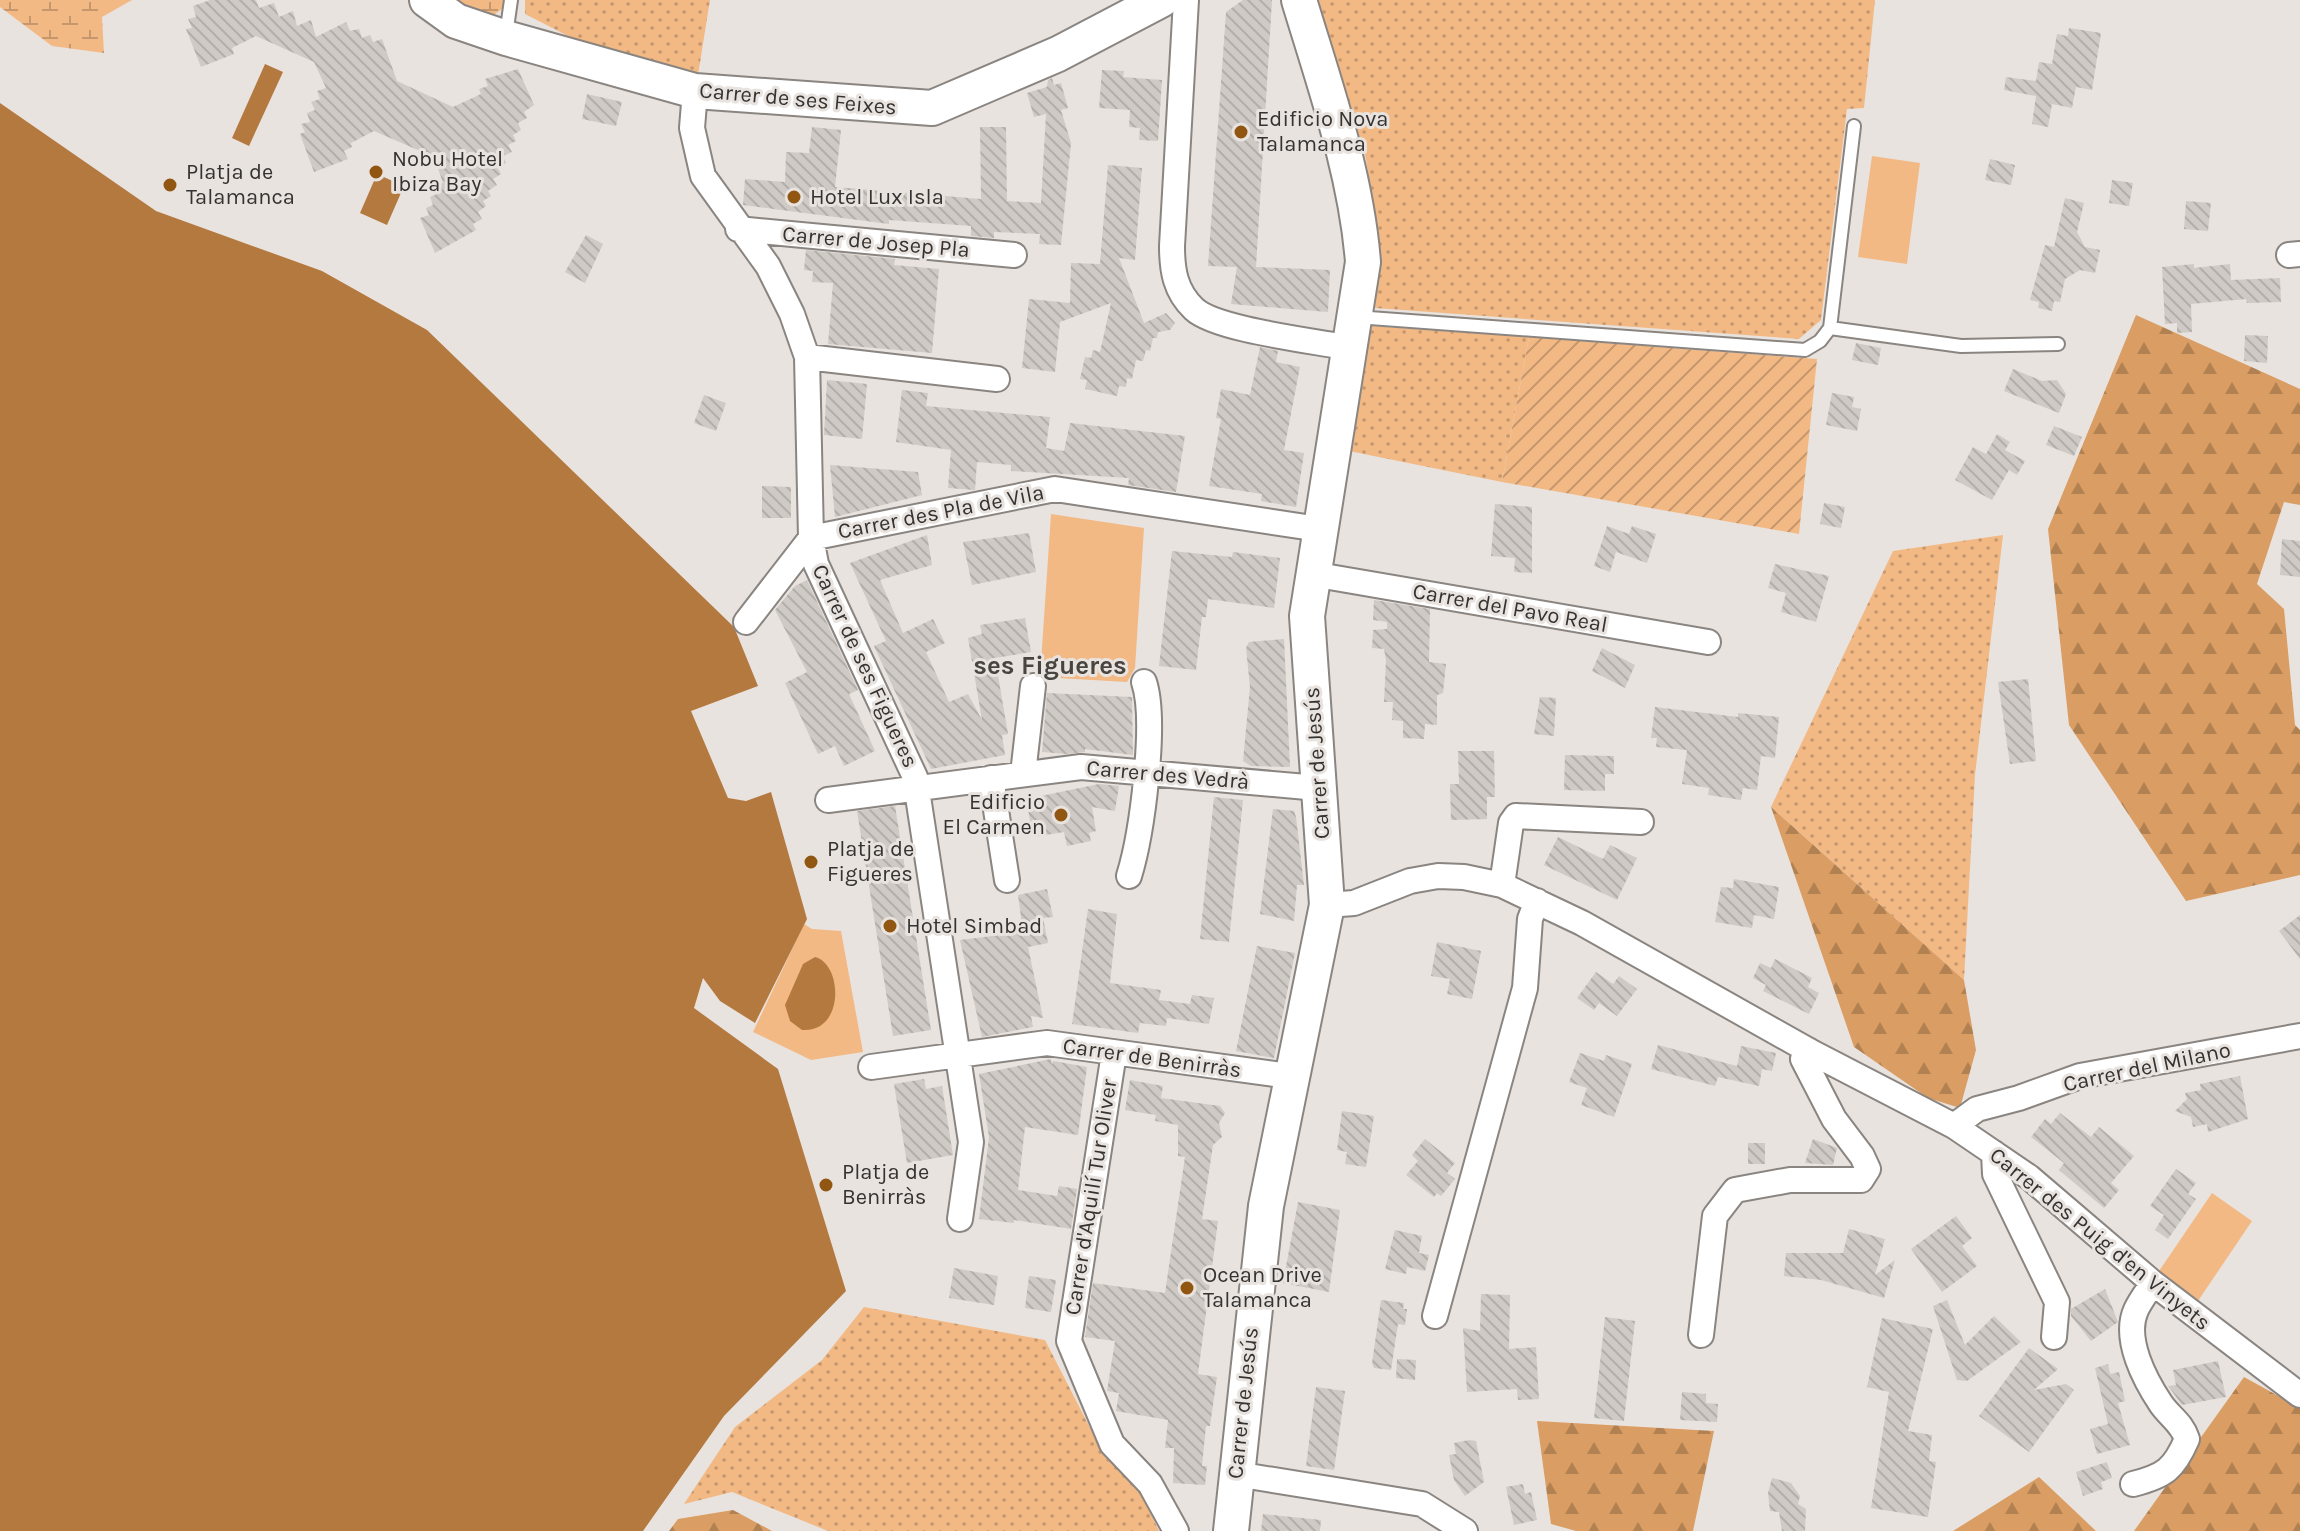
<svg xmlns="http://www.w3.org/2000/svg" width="2300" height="1531" viewBox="0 0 2300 1531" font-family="Karla,sans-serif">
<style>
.grass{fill:url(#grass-dots)}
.forest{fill:url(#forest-firs)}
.wetland{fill:url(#wetland-marsh)}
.park{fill:#f3b984}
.garden{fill:url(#garden-furrows)}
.water{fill:#b4793f}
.building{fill:url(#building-back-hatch)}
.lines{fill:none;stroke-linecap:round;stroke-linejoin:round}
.lane-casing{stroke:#8a8580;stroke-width:16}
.street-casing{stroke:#8a8580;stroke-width:28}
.secondary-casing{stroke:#8a8580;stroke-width:38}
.lane{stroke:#fff;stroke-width:12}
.street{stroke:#fff;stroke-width:24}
.secondary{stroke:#fff;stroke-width:34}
.poi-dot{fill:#905612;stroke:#e9e3df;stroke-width:3}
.labels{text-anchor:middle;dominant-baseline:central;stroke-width:6;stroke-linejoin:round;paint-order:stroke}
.street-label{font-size:22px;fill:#353331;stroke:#e9e3df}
.poi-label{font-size:22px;fill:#353331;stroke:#e9e3df;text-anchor:start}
.quarter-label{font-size:26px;font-weight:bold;fill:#484440;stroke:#e9e3df}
</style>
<defs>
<pattern id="grass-dots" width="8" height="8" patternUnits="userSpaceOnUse" patternTransform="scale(2)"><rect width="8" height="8" fill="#f3b984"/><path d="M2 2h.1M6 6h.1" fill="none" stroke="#c6976d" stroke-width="1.8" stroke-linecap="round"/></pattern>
<pattern id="forest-firs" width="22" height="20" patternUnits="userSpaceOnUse" patternTransform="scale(2)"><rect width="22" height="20" fill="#da9d63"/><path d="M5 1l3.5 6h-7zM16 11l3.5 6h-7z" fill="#b28152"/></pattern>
<pattern id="wetland-marsh" width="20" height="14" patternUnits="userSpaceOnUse" patternTransform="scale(2)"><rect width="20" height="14" fill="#f3b984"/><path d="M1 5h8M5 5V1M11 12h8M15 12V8" fill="none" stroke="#c6976d"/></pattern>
<pattern id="garden-furrows" width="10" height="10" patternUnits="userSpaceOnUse" patternTransform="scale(2)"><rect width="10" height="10" fill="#f3b984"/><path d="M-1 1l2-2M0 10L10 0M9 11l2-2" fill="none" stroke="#c6976d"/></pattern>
<pattern id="building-back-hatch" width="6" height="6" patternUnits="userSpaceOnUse" patternTransform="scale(2)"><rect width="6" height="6" fill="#cfcac5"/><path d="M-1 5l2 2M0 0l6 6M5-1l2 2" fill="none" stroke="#b2aeaa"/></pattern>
</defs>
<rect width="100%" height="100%" fill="#e9e3df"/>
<path class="grass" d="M525 0H710L698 75 572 38 525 14Z
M1318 0H1875L1864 108 1847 109 1821 320 1799 339 1375 308 1378 242 1366 159Z
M1371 326 1529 337 1502 482 1349 451Z
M2003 535 1975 775 1964 980 1771 807 1893 551Z
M864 1307 1045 1340 1105 1457 1140 1491 1159 1531H828L732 1492 684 1504 735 1427 822 1360Z"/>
<path class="forest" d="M2136 315 2300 389V505L2284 502 2257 584 2284 609 2295 725 2300 730V875L2186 901 2069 725 2048 529Z
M1771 807 1964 980 1976 1050 1960 1108 1928 1098 1854 1047Z
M2244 1377 2300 1408V1531H2134Z
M1537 1421 1714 1431 1693 1531H1576L1551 1524Z
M2039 1477 2096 1531H1953Z
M733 1510 772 1531H669L678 1519Z"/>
<path class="wetland" d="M0 0H132L102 17 104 53 52 46 0 7Z
M454 0H505V7L495 14 467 9Z"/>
<path class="park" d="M1872 156 1920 163 1907 264 1858 257Z
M1051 514 1144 528 1135 668 1127 682 1040 677Z
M804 924 812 929 841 931 863 1052 811 1060 753 1032Z
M2212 1193 2252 1221 2198 1301 2157 1274Z"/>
<path class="garden" d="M1529 337 1817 359 1799 534 1502 482Z"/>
<path class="water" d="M265 64 283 72 249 146 232 138Z
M0 103 156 211 322 271 427 330 734 627 758 686 691 711 728 798 746 801 771 792 807 919 755 1023 720 1001 703 978 694 1008 778 1069 846 1291 724 1416 643 1531H0Z
M377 174 404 186 387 225 360 213Z
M815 957C843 964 845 1033 802 1030L790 1021 785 1005 803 964Z"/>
<path class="building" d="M210 0H256L259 8 274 3 279 17 293 11 297 26 311 20 316 37 346 22 350 31 359 29 362 38 370 35 373 42 382 39 397 81 453 107 481 94 479 89 488 86 485 79 518 69 534 105 524 112 527 118 518 123 521 130 513 135 516 141 508 145 512 152 503 156 506 163 498 168 501 174 493 179 497 185 488 191 491 196 483 201 486 206 478 212 482 219 473 224 476 230 435 253 420 218 429 215 426 208 433 205 430 197 439 193 436 185 443 183 434 157 374 131 351 143 352 147 344 151 348 159 314 172 300 134 305 132 301 124 310 122 307 113 315 110 311 102 320 99 317 91 326 88 314 62 256 36 232 48 234 54 201 67 186 29 192 28 188 19 196 17 193 6Z
M1243 0H1272L1256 267 1330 270 1328 312 1231 304 1237 267 1208 266 1226 12Z
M2069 28 2101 33 2092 90 2076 87 2072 108 2052 104 2048 127 2032 124 2036 96 2004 90 2006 77 2036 81 2039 62 2052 64 2057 34 2068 36Z
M1102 70 1124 71 1123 77 1162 80 1158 141 1139 140 1140 128 1129 127 1130 110 1099 108Z
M1052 78 1054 85 1061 83 1068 108 1061 110 1071 143 1061 245 1039 244 1040 234 994 232V238L971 236V226L889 220V224L743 205 745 179 785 182 786 152 809 153 812 127 841 130 835 187 981 199 980 127H1006L1007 201 1041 203 1046 114 1034 117 1027 93 1047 87 1048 80Z
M587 94 622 102 616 126 582 119Z
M1990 159 2015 165 2011 185 1985 180Z
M1108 165 1142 168 1135 260 1119 258 1144 323 1166 313 1175 323 1170 330 1158 332 1157 338H1153L1150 351 1146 350 1143 361 1136 360 1132 379 1127 378 1126 387 1119 386 1117 396 1085 389 1087 380 1080 379 1085 357 1091 358 1093 350 1100 352 1111 303 1060 322 1055 372 1022 368 1029 299 1070 303 1071 263 1100 264Z
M2112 180 2133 183 2129 206 2109 203Z
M2065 198 2084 203 2077 232 2085 247 2100 250 2095 273 2080 270 2065 279 2060 302 2054 301 2052 311 2038 308 2039 302 2030 300 2045 245 2054 247Z
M2186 201 2211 203 2208 231 2184 229Z
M586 235 603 244 585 283 565 272Z
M806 250 895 259 894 265 939 269 932 353 828 344 833 283 812 282 813 271 804 270Z
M2194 264V268L2230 264 2231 280 2280 278 2281 302 2247 303 2246 299 2191 304 2192 332 2177 333V323L2165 324 2162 267Z
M2245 335 2268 336 2267 363 2244 361Z
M1856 343 1881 348 1878 365 1852 360Z
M1260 347 1278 351 1276 362 1300 367 1284 450 1304 453 1296 507 1261 501 1262 494 1209 486 1221 419 1216 418 1221 389 1250 395Z
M2013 369 2042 381 2057 380 2066 394 2059 413 2004 391Z
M827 380 867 384 862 439 824 435Z
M902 390 928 393 926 406 1050 417 1046 448 1064 451 1070 423 1185 436 1176 492 1128 485 1129 478 1011 471V465L977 462 975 490 948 488 951 450 896 442Z
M1832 393 1854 397 1852 407 1861 409 1857 431 1826 425Z
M704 395 726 403 716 431 694 423Z
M2054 426 2082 437 2074 456 2046 445Z
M1997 434 2010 442 2005 450 2025 461 2017 475 2009 470 1992 500 1955 480 1973 447 1986 454Z
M830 465 918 472 922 495 835 517Z
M762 486 791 487V518H762Z
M1824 503 1845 507 1841 528 1820 524Z
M1495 504 1532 507V573L1514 572 1515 558 1491 556Z
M1607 526 1629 534 1632 526 1656 534 1647 563 1616 552 1610 572 1594 566Z
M1029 533 1036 572 972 585 963 542Z
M927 535 932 565 880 580 903 633 933 619 945 643 926 652 949 702 968 694 982 720 968 638 982 634 980 625 1025 618 1031 652 995 658 1008 734 1002 735 1005 755 931 769 874 646 886 641 850 563Z
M2282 539 2300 541V577L2280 575Z
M1172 551 1232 557 1233 552 1280 558 1274 608 1208 599 1206 617H1202L1196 670 1159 666Z
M1775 564 1829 576 1816 622 1781 612 1786 593 1768 588Z
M807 580 858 690 849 694 875 751 844 766 835 746 818 754 785 683 807 672 775 610 795 586Z
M1374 600 1430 609 1429 662 1446 664 1443 693 1437 695V725L1425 724 1424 739 1403 738V721L1392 720 1393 702H1384L1386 660 1384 649 1372 648 1373 630 1387 629V622L1373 620Z
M1284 639 1290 767 1251 766 1243 761 1250 687 1246 648 1249 642Z
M1602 648 1635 665 1625 688 1592 671Z
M2028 679 2036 761 2010 764 1998 682Z
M1047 693 1132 697 1133 755 1085 749V752L1067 754 1042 752Z
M1540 697 1556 698 1554 736 1534 734Z
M1655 707 1738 717V713L1779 717 1775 758 1761 756 1757 790 1743 788 1741 800 1708 795 1709 788 1682 784 1687 750 1656 747 1657 738H1651Z
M1458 751H1494L1495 797H1487V819L1451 820 1450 784H1459Z
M1565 755 1614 756V774H1605V791L1564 790Z
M1099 784 1119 786 1115 811 1092 807 1096 831 1089 833 1091 841 1067 846 1064 832 1033 837 1026 799Z
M1214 797 1243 800 1229 942 1200 939Z
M895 806 931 1030 893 1036 857 811Z
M1273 809 1294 811 1296 817 1304 885H1297L1294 921 1260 914Z
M1558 837 1603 859 1610 845 1637 858 1617 900 1544 865Z
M1734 879 1779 887 1774 919 1754 915 1752 928 1715 922 1721 887 1733 888Z
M1047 889 1053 917 1043 918 1048 943 1028 947 1043 1018 1031 1016 1033 1027 982 1037 960 940 1023 932 1018 895Z
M1088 909 1117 914 1110 983 1161 990 1159 1000 1190 1004 1192 995 1214 998 1209 1024 1167 1018 1166 1026 1140 1023 1138 1033 1072 1024Z
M2300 915V959L2279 931Z
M1437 942 1481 951 1472 999 1447 994 1450 979 1431 976Z
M1257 946 1295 953 1274 1058 1236 1051Z
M1775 959 1812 978 1808 987 1819 993 1809 1014 1763 991 1766 985 1753 978 1760 963 1771 968Z
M1596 972 1613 984 1619 976 1637 989 1617 1016 1599 1003 1594 1010 1577 998Z
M1658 1045 1737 1066 1741 1046 1776 1053 1772 1071 1762 1069 1759 1086 1718 1077 1715 1086 1651 1069Z
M1580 1053 1604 1061 1606 1055 1632 1064 1614 1117 1581 1105 1587 1088 1569 1082Z
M1051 1059 1052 1065 1053 1061 1087 1067 1078 1135 1025 1127 1018 1190 1057 1196 1059 1186 1077 1189 1071 1229 1014 1220V1223L979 1219 989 1137 979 1074Z
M2240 1076 2248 1119 2208 1132 2207 1124 2193 1127 2191 1117 2175 1111 2187 1099 2185 1093 2201 1090 2200 1084Z
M924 1079 926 1089 942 1086 953 1155 907 1163 894 1084Z
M1130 1080 1163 1086 1161 1098 1220 1106 1225 1113 1219 1123 1222 1137 1213 1145 1202 1219 1218 1221 1198 1374 1217 1377 1210 1426H1206L1202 1466H1207L1205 1485 1173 1483 1174 1448H1165L1168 1420 1116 1411 1119 1393 1107 1391 1115 1341 1085 1337 1093 1283 1165 1293 1185 1157 1178 1156V1125L1155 1121 1156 1115 1125 1110Z
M1342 1111 1374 1116 1366 1167 1345 1164 1347 1152 1337 1150Z
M2060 1113 2091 1137 2099 1127 2134 1156 2111 1183 2119 1190 2104 1208 2059 1170 2064 1163 2031 1137 2045 1119 2051 1124Z
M1425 1139 1455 1163 1447 1173 1455 1179 1441 1196 1437 1193 1434 1197 1406 1175 1418 1161 1412 1155Z
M1813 1139 1837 1148 1833 1165 1805 1163Z
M1748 1143H1765V1164H1748Z
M2176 1169 2196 1183 2188 1194 2196 1199 2168 1239 2155 1230 2164 1215 2150 1206Z
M1298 1202 1340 1210 1329 1292 1283 1283Z
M1956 1216 1972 1238 1962 1246 1977 1266 1942 1292 1911 1249Z
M1849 1229 1885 1239 1875 1275 1895 1260 1884 1298 1821 1280 1784 1276 1786 1253H1843Z
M1395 1230 1422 1236 1419 1253 1429 1255 1425 1271 1407 1267 1406 1274 1385 1269Z
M954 1268 998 1276 994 1305 949 1298Z
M1029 1276 1056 1280 1051 1312 1025 1308Z
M2105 1289 2118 1322 2091 1341 2071 1316V1309Z
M1481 1294 1510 1295 1509 1349 1536 1347 1539 1399 1518 1400 1517 1389 1467 1392 1463 1328 1480 1331Z
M1381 1300 1404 1303 1403 1309H1407L1405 1325 1398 1324 1391 1370 1374 1368 1372 1363Z
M1947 1300 1965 1345 1994 1316 2021 1342 1967 1381 1957 1380 1933 1306Z
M1605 1317 1635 1321 1624 1421 1594 1418Z
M1882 1318 1933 1329 1908 1431 1932 1435 1929 1461 1936 1462 1928 1517 1871 1508 1889 1392 1867 1387Z
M2029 1348 2058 1369 2034 1390 2066 1384 2074 1390 2029 1452 1979 1416Z
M1397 1359 1416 1360 1415 1380 1396 1378Z
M2218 1361 2226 1397 2182 1405 2168 1386 2176 1385 2173 1370Z
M2108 1364 2110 1374 2119 1372 2125 1401 2118 1403 2130 1445 2097 1454 2090 1429 2108 1424 2095 1368Z
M1316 1387 1345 1391 1334 1470 1306 1466Z
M1682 1392 1706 1394V1403L1718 1404 1717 1422 1680 1420Z
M1469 1440 1476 1441 1484 1482 1465 1496 1454 1480 1449 1455 1456 1454 1454 1443Z
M2107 1462 2112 1478 2101 1482 2103 1489 2083 1496 2076 1472Z
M1772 1478 1791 1483 1800 1496 1798 1504 1806 1509 1805 1531H1782L1779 1512 1770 1511 1768 1493Z
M1523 1484 1525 1494 1531 1492 1537 1520 1514 1525 1506 1487Z
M1263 1514 1321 1520 1320 1531H1261Z"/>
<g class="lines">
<g class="lane-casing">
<path id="lane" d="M506 35 511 0
M1356 317 1805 350 1820 341 1830 328 1854 126
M1830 328 1961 346 2058 344"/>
</g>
<g class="street-casing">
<path id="street" d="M1186 0 1172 246C1172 270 1175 291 1194 309 1216 330 1316 341 1350 348
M695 91 692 128 703 176 768 266 792 314 807 357 811 538 816 564 915 777 971 1142 960 1219
M738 229 1014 255
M2289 255 2300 254
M807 357 997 379
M1312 574 1708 642
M746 622 811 538 1055 489 1319 529
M1023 774 1033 686
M991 778 1007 880
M828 800 1081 767 1318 788
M1129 876C1142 834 1157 721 1144 682
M1502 885 1511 823 1516 816 1641 822
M1327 905 1354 903 1410 881 1438 876 1464 877 1502 885 1582 923 1813 1053 1954 1126 2029 1177 2153 1283 2300 1395
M1114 1053 1069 1341 1112 1444 1150 1484 1176 1531
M871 1067 1047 1043 1290 1076
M1954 1126 1977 1109 2019 1098 2080 1076 2300 1036
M1994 1153 1995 1174 2057 1302 2054 1337
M1435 1316 1525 988 1530 919 1537 901
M1701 1335 1715 1216 1735 1190 1790 1180H1861L1868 1169 1862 1156 1834 1119 1803 1059 1808 1050
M1236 1474 1422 1504 1465 1531
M2133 1484C2165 1476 2174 1469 2187 1439 2182 1423 2170 1417 2161 1404 2145 1380 2123 1339 2136 1310 2140 1301 2147 1292 2153 1283"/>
</g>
<g class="secondary-casing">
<path id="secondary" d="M427 0 456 21 506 38 695 91 932 108 1058 54 1161 0
M1231 1531 1266 1206 1327 905 1307 616 1363 262C1356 173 1325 86 1299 0"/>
</g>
<use href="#lane" class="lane"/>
<use href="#street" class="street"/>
<use href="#secondary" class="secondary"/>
</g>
<g class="poi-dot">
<circle cx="1241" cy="132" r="8"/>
<circle cx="376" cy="172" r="8"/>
<circle cx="170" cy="185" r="8"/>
<circle cx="794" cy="197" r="8"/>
<circle cx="1061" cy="815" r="8"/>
<circle cx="811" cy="862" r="8"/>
<circle cx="890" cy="926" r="8"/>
<circle cx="826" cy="1185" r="8"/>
<circle cx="1187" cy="1288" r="8"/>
</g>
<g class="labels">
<g class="street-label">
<text transform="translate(798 99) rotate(5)">Carrer de ses Feixes</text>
<text transform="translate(876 242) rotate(5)">Carrer de Josep Pla</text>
<text transform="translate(941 512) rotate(-11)">Carrer des Pla de Vila</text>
<text transform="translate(1510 608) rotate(10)">Carrer del Pavo Real</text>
<text transform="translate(865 666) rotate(65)">Carrer de ses Figueres</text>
<text transform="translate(1317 763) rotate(-94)">Carrer de Jesús</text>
<text transform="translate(1168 775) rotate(5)">Carrer des Vedrà</text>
<text transform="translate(1152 1058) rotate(8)">Carrer de Benirràs</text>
<text transform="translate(2147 1067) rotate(-12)">Carrer del Milano</text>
<text transform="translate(1091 1197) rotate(-81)">Carrer d'Aquilí Tur Oliver</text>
<text transform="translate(2100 1239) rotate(39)">Carrer des Puig d'en Vinyets</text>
<text transform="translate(1243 1403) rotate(-84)">Carrer de Jesús</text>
</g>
<g class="poi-label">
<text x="1257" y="119">Edificio Nova<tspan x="1257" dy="25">Talamanca</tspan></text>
<text x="392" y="159">Nobu Hotel<tspan x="392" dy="25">Ibiza Bay</tspan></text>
<text x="186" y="172">Platja de<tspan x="186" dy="25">Talamanca</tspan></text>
<text x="810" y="197">Hotel Lux Isla</text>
<text x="1045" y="802" text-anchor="end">Edificio<tspan x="1045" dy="25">El Carmen</tspan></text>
<text x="827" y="849">Platja de<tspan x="827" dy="25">Figueres</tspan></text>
<text x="906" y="926">Hotel Simbad</text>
<text x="842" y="1172">Platja de<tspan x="842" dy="25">Benirràs</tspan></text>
<text x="1203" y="1275">Ocean Drive<tspan x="1203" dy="25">Talamanca</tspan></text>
</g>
<g class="quarter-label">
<text x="1050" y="665">ses Figueres</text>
</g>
</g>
</svg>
